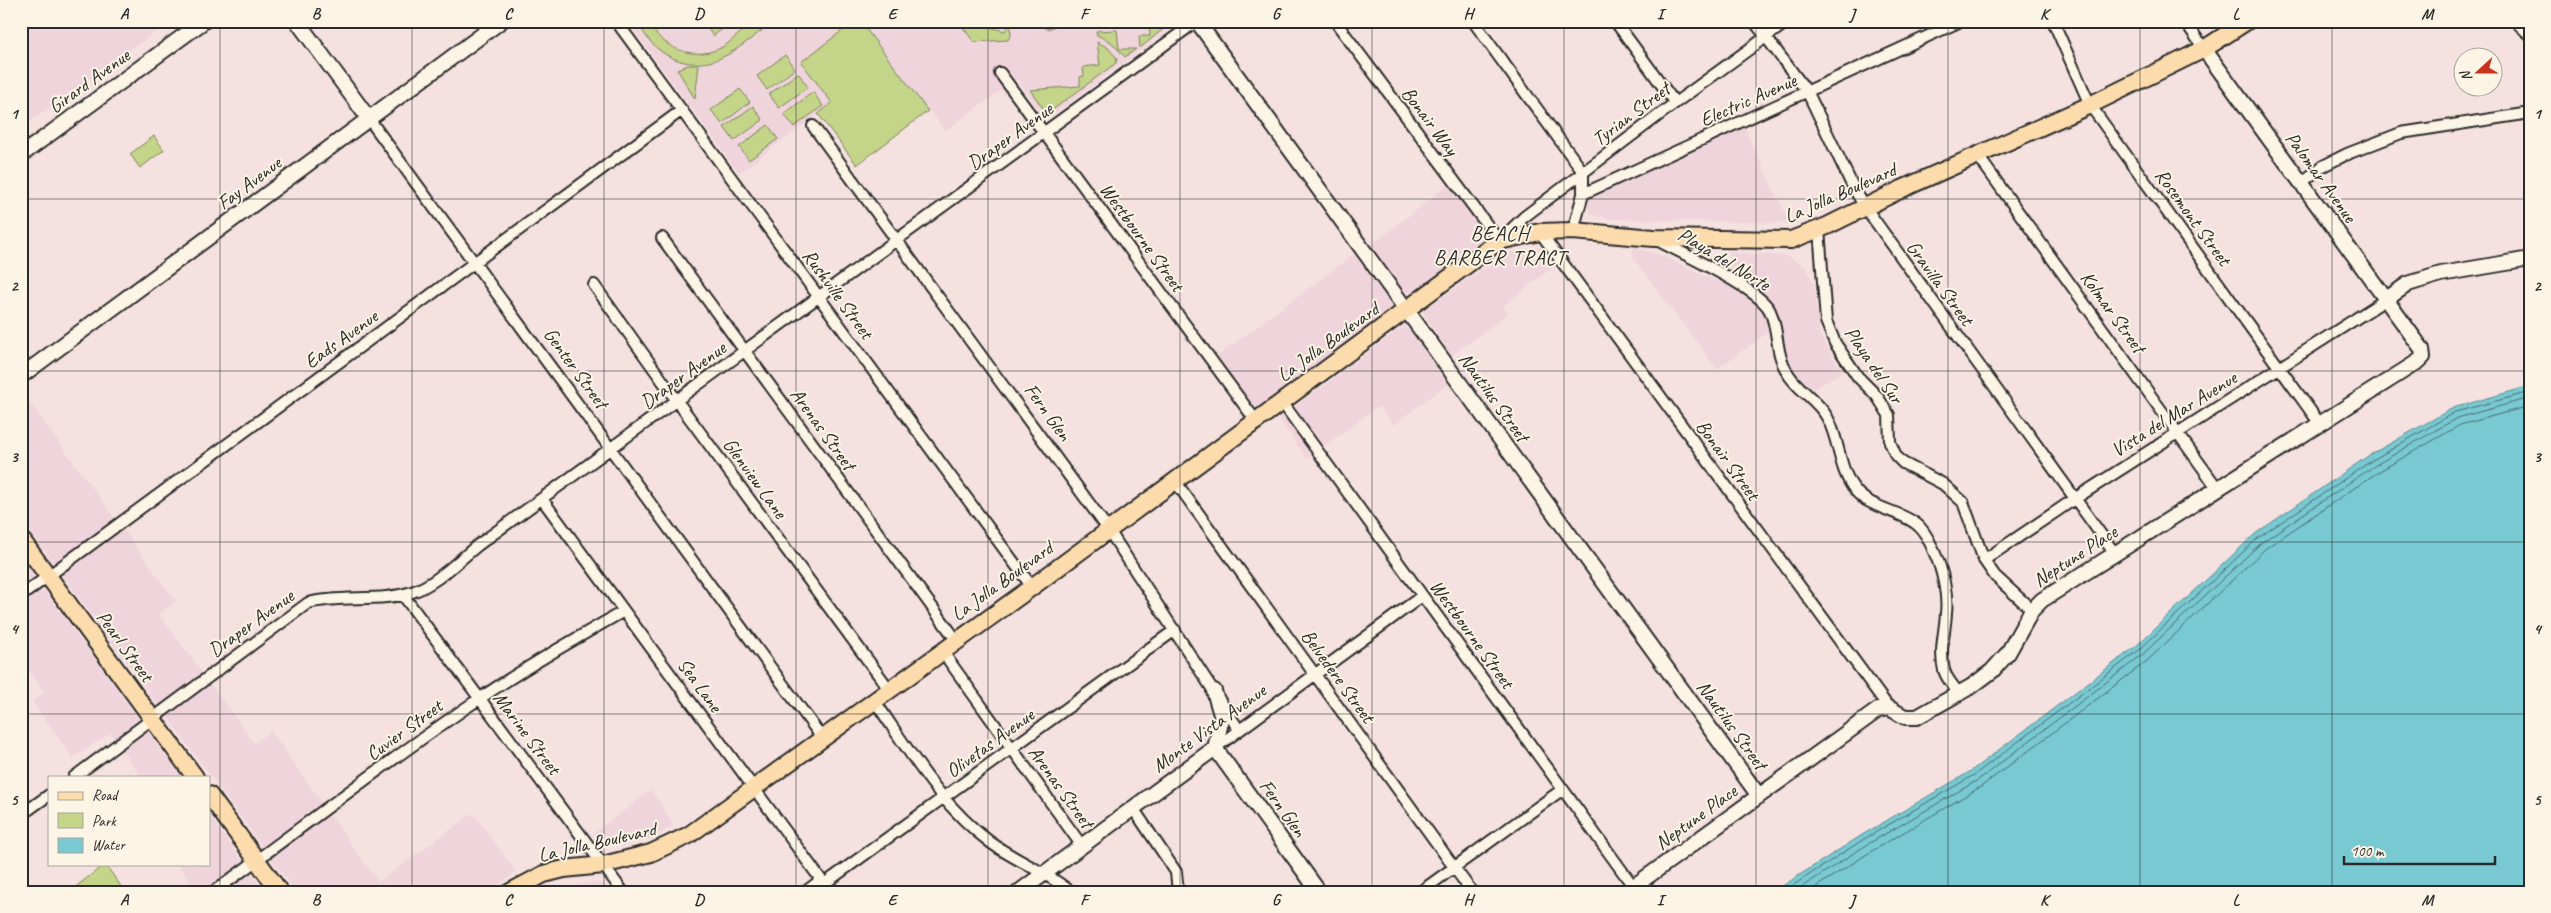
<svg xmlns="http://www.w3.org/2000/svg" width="2551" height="913" viewBox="0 0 2551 913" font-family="Caveat,sans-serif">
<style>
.built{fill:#f0d4dc}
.green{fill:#c4d489;stroke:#78805a}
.water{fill:#78c9d2;stroke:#598a8f}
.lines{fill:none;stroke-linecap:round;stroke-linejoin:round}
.shore{stroke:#4a6a6e;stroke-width:1}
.street-casing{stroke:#2b2b2b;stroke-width:14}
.secondary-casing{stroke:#2b2b2b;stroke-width:18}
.primary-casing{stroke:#2b2b2b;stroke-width:20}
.street{stroke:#fcf5e5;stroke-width:10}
.secondary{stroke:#fcf5e5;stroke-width:14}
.primary{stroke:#fcdcac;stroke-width:16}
.grid{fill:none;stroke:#2b2b2b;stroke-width:1;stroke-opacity:0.55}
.labels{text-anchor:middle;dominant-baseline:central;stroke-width:4;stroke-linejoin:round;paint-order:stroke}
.street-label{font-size:20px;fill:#2b2b2b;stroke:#fcf5e5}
.neighbourhood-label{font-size:21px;letter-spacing:1px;fill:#2b2b2b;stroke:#fcf5e5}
.neatline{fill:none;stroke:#2b2b2b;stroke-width:2}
.grid-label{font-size:16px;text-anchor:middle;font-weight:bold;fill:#2b2b2b}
</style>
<rect width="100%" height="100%" fill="#f5e2e0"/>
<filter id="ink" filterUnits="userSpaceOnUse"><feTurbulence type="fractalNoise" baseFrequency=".02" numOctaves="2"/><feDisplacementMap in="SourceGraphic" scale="10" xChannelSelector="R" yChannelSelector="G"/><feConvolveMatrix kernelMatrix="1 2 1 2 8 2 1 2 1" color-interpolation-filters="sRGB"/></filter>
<g filter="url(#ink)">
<path class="built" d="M21 21H170L21 128Z
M627 21H1178L1179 22 1046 120 1017 79 945 131 929 110 857 165 818 114 739 173Z
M1743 125 1790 223 1609 219 1590 214 1587 202 1595 192Z
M1450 183 1491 237 1426 283 1411 292H1402L1369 247Z
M1633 246 1665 257 1720 283 1731 272 1729 252 1788 256 1807 268 1814 285 1820 336 1842 372 1802 396 1791 386 1775 360 1770 331 1717 369 1633 258Z
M1539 247 1553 267 1503 306 1508 314 1451 356 1422 311 1505 253Z
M1354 254 1391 304V310L1259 407 1253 406 1216 357Z
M1402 327 1408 328 1448 384 1393 425 1379 406 1307 459 1279 419Z
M24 395 176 601 159 614 254 743 271 731 378 882 473 813 516 872 490 892H296L21 519V397Z
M21 558 181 777H141L111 733 73 758 32 702 44 692 21 660Z
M651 790 674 825 654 838 638 843 602 847 593 834Z
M209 815 265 892H197L178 864H209Z
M593 882 604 883 610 892H548Z"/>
<path class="green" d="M638 21H648C661 49 696 63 724 46 734 40 747 24 758 21 763 20 769 21 774 21 758 33 741 48 723 57 689 74 651 55 638 21Z
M702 21H733L713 36Z
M855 21H860L928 111 857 165 818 114 832 103 801 62Z
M958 21H983V25L1005 31 1010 22 1011 35 1008 40 974 42Z
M1030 21H1067L1048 29Z
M1149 21H1173L1140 48 1139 36H1150Z
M1117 30 1119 49H1136L1125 57 1111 42 1097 35 1096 31Z
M1097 42 1107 47 1117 58 1116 63 1047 114 1030 90 1080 86V77L1084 76 1083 67 1100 65Z
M785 55 795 69 767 90 757 76Z
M688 65H699L695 99 677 69Z
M798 73 808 87 779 108 769 94Z
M740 89 750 102 722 124 711 110Z
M813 92 823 106 794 127 784 114Z
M753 106 763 120 734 141 724 127Z
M768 125 778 139 749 160 739 147Z
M154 136 164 150 140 168 130 154Z
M105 864 125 892H69Z"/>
<path class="water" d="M2530 386V892H1773L1862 835 1971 771 2135 647 2255 534 2368 456 2453 408Z"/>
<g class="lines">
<path class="shore" d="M1783 892 1864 839 1974 775 2138 651 2258 538 2371 461 2455 412 2530 392
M1794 892 1868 844 1978 780 2142 655 2262 542 2374 466 2457 418 2530 398
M1808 892 1872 851 1982 786 2147 661 2266 548 2378 472 2460 425 2530 406"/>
<g class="street-casing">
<path id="street" d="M616 21 1032 587
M1335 21 1499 241 1524 217 1675 103 1788 21
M1473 21 1583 172V194
M1615 21 1675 103
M1754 21 1808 93 1853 187 1865 207 2115 554
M2053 21 2090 105 2320 424
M2185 21 2204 49
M2515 21 2530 35
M1000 73 1256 421
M369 119 823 739
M813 126 1108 529 1239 730
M1978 156 2218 489
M2301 183 2323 166 2347 154 2401 133 2530 113
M1819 229 1826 321 1835 343 1858 377 1877 396 1889 415 1890 442 1896 456 1903 463 1943 484 1963 502 1984 560 1995 576 2032 610
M1573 231 1583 194 1961 21
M1540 232 1889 708
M662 238 957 641
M1659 241C1683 254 1760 289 1770 311 1779 330 1775 353 1787 372 1797 390 1817 399 1827 417 1840 440 1838 469 1855 490 1869 508 1897 510 1915 523 1924 529 1931 544 1935 554 1943 571 1948 596 1946 613 1945 633 1939 650 1944 670 1946 678 1953 686 1958 692
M594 285 677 401 889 689
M1282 402 1633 886
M1175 481 1472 892
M542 499 830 892
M1984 560 2076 498 2385 300
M403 595 623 892
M21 596 682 110
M942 651 1082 846
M874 700C909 750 940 805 990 842 1015 861 1046 871 1071 892
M1215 748 1422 596
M74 777 308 603C341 595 382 602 412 592 436 584 458 561 478 545L1197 21
M1133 808 1176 872 1178 892
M21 815 49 795
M824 884 1175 630
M213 892C302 828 388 760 479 699 526 667 575 639 624 611
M805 892 821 880
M1420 892 1563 789"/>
</g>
<g class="secondary-casing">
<path id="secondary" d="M297 21 369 119
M1197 21 1759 796
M21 155 204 21
M2385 300 2408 284 2441 274 2530 259
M21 376 501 21
M1214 691 1222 718 1215 748
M1215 748 1319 892
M1019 892 1215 748
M1626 892 1878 710 1889 708 1905 717H1917L1972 686 1992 671 2008 653 2032 610 2042 600 2419 361 2423 357 2422 349 2204 49"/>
</g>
<g class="primary-casing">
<path id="primary" d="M21 539 195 777
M209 795 280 892
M510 892 544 874 564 869 603 865 651 853 689 835 1032 587 1499 241 1540 232 1573 231 1654 238 1791 240 1827 226 1902 189 2090 105 2204 49 2247 21"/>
</g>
<use href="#street" class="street"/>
<use href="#secondary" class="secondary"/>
<use href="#primary" class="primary"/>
</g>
</g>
<path class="grid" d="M220 21V892M412 21V892M604 21V892M796 21V892M988 21V892M1180 21V892M1372 21V892M1564 21V892M1756 21V892M1948 21V892M2140 21V892M2332 21V892M21 199H2530M21 371H2530M21 542H2530M21 714H2530"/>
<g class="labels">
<g class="street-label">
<text transform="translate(89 81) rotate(-36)">Girard Avenue</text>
<text transform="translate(1748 100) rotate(-24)">Electric Avenue</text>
<text transform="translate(1631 114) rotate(-37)">Tyrian Street</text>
<text transform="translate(1430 121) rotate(53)">Bonair Way</text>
<text transform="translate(1010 136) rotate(-36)">Draper Avenue</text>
<text transform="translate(2321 177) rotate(54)">Palomar Avenue</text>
<text transform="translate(249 183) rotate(-37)">Fay Avenue</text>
<text transform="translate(1840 193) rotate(-24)">La Jolla Boulevard</text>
<text transform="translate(2193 217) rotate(54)">Rosemont Street</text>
<text transform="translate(1142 237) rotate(54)">Westbourne Street</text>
<text transform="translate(1724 259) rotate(31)">Playa del Norte</text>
<text transform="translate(1940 283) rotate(54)">Gravilla Street</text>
<text transform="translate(838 294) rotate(54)">Rushville Street</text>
<text transform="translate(2113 312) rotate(54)">Kolmar Street</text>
<text transform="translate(341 339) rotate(-36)">Eads Avenue</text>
<text transform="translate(1328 342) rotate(-36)">La Jolla Boulevard</text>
<text transform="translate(1874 365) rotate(56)">Playa del Sur</text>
<text transform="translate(576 368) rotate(54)">Genter Street</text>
<text transform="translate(683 375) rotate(-36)">Draper Avenue</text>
<text transform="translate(1494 397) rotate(54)">Nautilus Street</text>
<text transform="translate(1048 412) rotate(54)">Fern Glen</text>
<text transform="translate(2174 414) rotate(-32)">Vista del Mar Avenue</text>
<text transform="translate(823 429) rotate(54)">Arenas Street</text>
<text transform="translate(1728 460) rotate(54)">Bonair Street</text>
<text transform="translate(755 478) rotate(54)">Glenview Lane</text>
<text transform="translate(2075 556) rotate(-33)">Neptune Place</text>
<text transform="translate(1002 581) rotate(-36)">La Jolla Boulevard</text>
<text transform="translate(251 623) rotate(-36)">Draper Avenue</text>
<text transform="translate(1472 634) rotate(54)">Westbourne Street</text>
<text transform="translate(125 646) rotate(54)">Pearl Street</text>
<text transform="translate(1338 676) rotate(54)">Belvedere Street</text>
<text transform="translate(700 685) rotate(54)">Sea Lane</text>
<text transform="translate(1732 725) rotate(54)">Nautilus Street</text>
<text transform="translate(1209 728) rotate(-36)">Monte Vista Avenue</text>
<text transform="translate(404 730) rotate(-36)">Cuvier Street</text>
<text transform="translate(527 733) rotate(53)">Marine Street</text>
<text transform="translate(990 743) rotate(-36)">Olivetas Avenue</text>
<text transform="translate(1061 787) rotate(54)">Arenas Street</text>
<text transform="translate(1283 808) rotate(54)">Fern Glen</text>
<text transform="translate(1696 817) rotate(-36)">Neptune Place</text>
<text transform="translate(597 842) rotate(-13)">La Jolla Boulevard</text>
</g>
<g class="neighbourhood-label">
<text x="1500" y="233">BEACH<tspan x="1500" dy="24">BARBER TRACT</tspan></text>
</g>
</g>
<rect width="2551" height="913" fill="none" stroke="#fcf5e5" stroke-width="55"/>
<rect x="48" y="776" width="162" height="90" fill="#fcf5e5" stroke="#a8a49b"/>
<rect x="58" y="792" width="25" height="8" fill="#fcdcac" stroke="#a8a49b"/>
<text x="92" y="800" font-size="15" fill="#2b2b2b">Road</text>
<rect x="58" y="813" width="25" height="15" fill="#c4d489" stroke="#a8a49b"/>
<text x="92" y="826" font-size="15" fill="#2b2b2b">Park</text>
<rect x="58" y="838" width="25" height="15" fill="#78c9d2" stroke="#a8a49b"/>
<text x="92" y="850" font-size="15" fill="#2b2b2b">Water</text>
<g transform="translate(2478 72) rotate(249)"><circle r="24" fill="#fcf5e5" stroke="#a8a49b"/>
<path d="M0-4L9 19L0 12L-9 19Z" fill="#c8321e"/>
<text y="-8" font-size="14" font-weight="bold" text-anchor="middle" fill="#2b2b2b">N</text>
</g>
<path d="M2344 856v8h151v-8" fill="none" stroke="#2b2b2b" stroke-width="2.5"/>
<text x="2351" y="856" font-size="15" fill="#2b2b2b" stroke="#fcf5e5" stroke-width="4" paint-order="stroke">100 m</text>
<rect x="28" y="28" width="2496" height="858" class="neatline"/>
<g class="grid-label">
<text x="124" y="19">A</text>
<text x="316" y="19">B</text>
<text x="508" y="19">C</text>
<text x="699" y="19">D</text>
<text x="892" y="19">E</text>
<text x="1084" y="19">F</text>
<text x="1276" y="19">G</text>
<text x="1468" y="19">H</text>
<text x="1660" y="19">I</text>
<text x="1852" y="19">J</text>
<text x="2044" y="19">K</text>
<text x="2236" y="19">L</text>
<text x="2427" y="19">M</text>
<text x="14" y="119">1</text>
<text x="2537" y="119">1</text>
<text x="14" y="291">2</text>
<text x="2537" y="291">2</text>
<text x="14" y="462">3</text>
<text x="2537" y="462">3</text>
<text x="14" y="634">4</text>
<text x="2537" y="634">4</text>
<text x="14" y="805">5</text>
<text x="2537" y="805">5</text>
<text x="124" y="905">A</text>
<text x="316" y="905">B</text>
<text x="508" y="905">C</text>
<text x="699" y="905">D</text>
<text x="892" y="905">E</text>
<text x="1084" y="905">F</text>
<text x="1276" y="905">G</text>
<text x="1468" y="905">H</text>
<text x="1660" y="905">I</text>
<text x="1852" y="905">J</text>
<text x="2044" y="905">K</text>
<text x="2236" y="905">L</text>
<text x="2427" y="905">M</text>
</g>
</svg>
